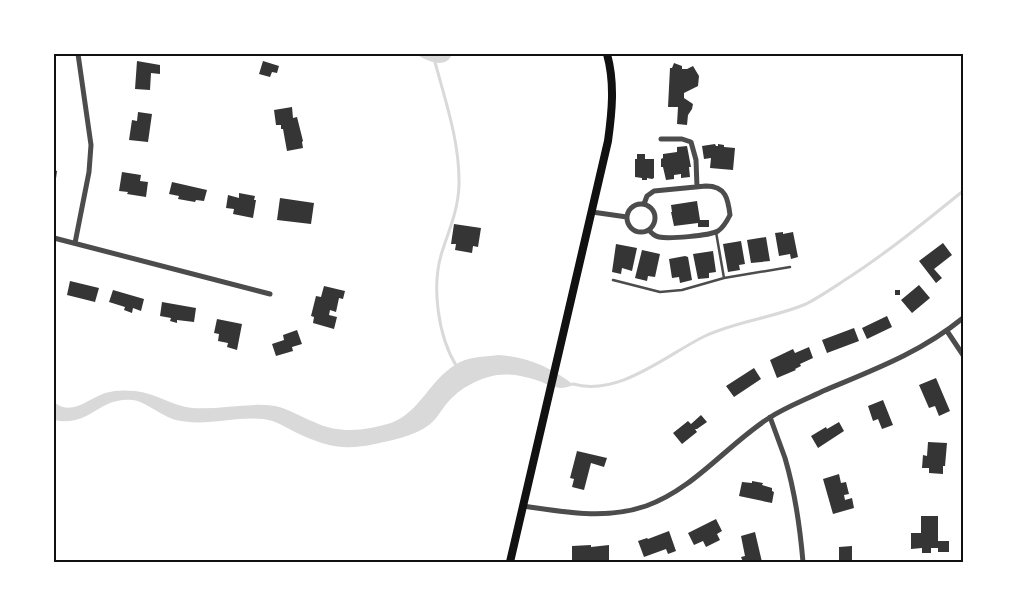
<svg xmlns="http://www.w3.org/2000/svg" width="1017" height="616" viewBox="0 0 1017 616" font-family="'PT Sans Narrow',sans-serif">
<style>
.water{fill:#d9d9d9}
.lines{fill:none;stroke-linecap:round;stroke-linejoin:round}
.stream{stroke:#d9d9d9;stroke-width:3}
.building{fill:#353535}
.service{stroke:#4c4c4c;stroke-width:2.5}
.minor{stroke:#4c4c4c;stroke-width:5}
.secondary{stroke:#111;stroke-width:8}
.neatline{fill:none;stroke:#111;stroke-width:2}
</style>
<rect width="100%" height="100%" fill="#fff"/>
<path class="water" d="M416 54H452C446 70 427 61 416 54Z
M498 355C529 357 550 367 574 385 570 386 565 388 560 388 553 387 547 385 542 382 527 377 513 373 497 375 479 378 460 388 448 402 441 410 437 419 429 425 415 436 392 440 375 444 343 451 324 446 295 432 285 427 275 420 263 419 234 416 205 427 176 420 161 416 145 401 132 400 98 397 90 428 54 420V402C72 417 87 399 105 393 115 390 125 390 135 391 156 393 172 406 192 408 220 410 248 402 275 406 289 409 301 417 314 422 339 434 365 431 391 423 419 413 430 380 455 365 468 356 483 357 498 355Z"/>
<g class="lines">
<path class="stream" d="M435 62C446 103 460 143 459 186 458 210 449 230 442 252 431 286 438 337 457 367
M573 384C619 397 666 355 705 336 737 321 773 318 806 304 820 297 834 287 848 278 888 252 926 221 963 191"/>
</g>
<path class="building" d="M137 61 160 65V74L151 73 150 90 135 89Z
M263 61 279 66 277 73 272 72 270 77 259 74Z
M674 63 682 66V69H687L693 66 699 76 698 86 684 93V98L693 104 692 109 688 115 687 125 677 124 678 107H668L670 68H672Z
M292 107 293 118 297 117 303 141 302 142 303 148 287 151 283 129H281V125H276L274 110Z
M138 112 152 114 148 142 129 140 132 120 137 121Z
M715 144 716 146H718V144L724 145V147L735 148 733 170 710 168 711 158 704 159 702 146Z
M687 146 691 167H689L690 177 681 178V174L674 175V179L666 180 663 167H661V159L663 158V154L677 152V147Z
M637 154H645V159H654V178L652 179 647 178V180H642V178L635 177V159H637Z
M54 170 57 171 55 186 54 185Z
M122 172 141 175 140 181 148 182 146 197 127 194 128 192 119 191Z
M172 182 207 190 204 201 196 200 195 202 178 199 179 196 169 194Z
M239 193 255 196 254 200H256L253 218 233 214 234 209 226 208 228 195 239 198Z
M280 198 314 203 311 224 277 220Z
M697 201 700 220H709V227H698V223L674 226 671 212H672L671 205Z
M454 224 481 228 478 247 473 246 472 253 455 250 456 244H451Z
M783 232V234L793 232 798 257 791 259 790 254 779 256 775 233Z
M766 237 770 261 751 263 747 240Z
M741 241 745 264 739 265 740 270 728 272 723 244Z
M943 243 952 255 934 269 942 278 936 283 919 261Z
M616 244 637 248 632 271 622 268 621 274 612 272Z
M642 250 660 254 655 277 648 276 647 281 635 278Z
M713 251 716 272 709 273V278L698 279 693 254Z
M685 256 688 257 692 280 680 283 679 277 672 278 669 259Z
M70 281 99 288 95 302 67 295Z
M919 285 930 298 912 313 901 300Z
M324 286 345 291 343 299 339 298 336 312 330 310 329 315 337 317 334 329 313 323 314 317 311 316 316 296 321 297Z
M113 290 144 299 141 311 133 308 132 313 124 310 125 307 109 302Z
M895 290H900V295H895Z
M162 302 196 308 194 322 177 320V323L170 321 171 318 160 316Z
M887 316 892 327 867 339 862 328Z
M217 319 242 324 237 350 227 347 228 343 218 341 219 334 214 333Z
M854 328 859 341 827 353 822 340Z
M297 330 302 344 292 347 293 351 276 356 272 344 284 340 283 335Z
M809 347 813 358 800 364 801 366 795 369 796 370 777 378 770 360 793 349 795 353Z
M754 368 761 379 734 397 726 386Z
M936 378 950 411 939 416 935 406 929 408 919 385Z
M883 400 893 425 882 429 878 419 873 421 868 406Z
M701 415 707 422 697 429H695L697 432 682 444 673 433 688 421 691 424Z
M839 422 844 431 818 448 811 436 826 427 827 429Z
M928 442 947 443 945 466H943V474L929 473V468H922L923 455 927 456Z
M577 451 607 458 604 467 591 463 584 490 572 487 574 479 570 478Z
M839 474 841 483 846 482 849 494 844 495 845 500 852 498 854 508 833 514 823 479Z
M752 481 763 483 762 485 772 488V491L774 492 772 503 739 496 742 482 752 483Z
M921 516H938V541H949V552H938V548H931V553H922V548L911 549V533H921Z
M716 519 722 531 717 534 720 540 706 547 703 541 694 545 688 533Z
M669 531 676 551 668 554 666 549 644 557 638 541 647 538 648 539Z
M755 532 762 562H743L741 557 745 556 741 536Z
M591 545V547L609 545V560L594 561V562H585V560L572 561V546Z
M852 546V562H839V547Z"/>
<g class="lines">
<path class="service" d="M716 232 724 278 790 267
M613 280 660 292 682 290 724 278"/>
<path class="minor" d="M661 139H682L691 142 696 160 697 187
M627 218a14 14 0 1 1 28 0a14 14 0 1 1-28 0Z
M644 204 647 196 654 191 706 186C726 186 728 199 730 215 727 221 724 227 718 231 709 236 668 239 659 237 654 236 652 234 649 230
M592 212 627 217
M54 238 270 294
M75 243 89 172 91 145 78 54
M947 331 963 355
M770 417C775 431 780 444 785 458 795 492 800 527 803 562
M523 506C565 512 605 520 646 506 694 489 727 445 769 418 786 407 805 400 823 391 873 370 920 353 963 318"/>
<path class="secondary" d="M510 562 608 141C612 112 615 83 607 54"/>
</g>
<rect width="1017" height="616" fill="none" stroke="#ffffff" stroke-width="110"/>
<rect x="55" y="55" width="907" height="506" class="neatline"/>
</svg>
